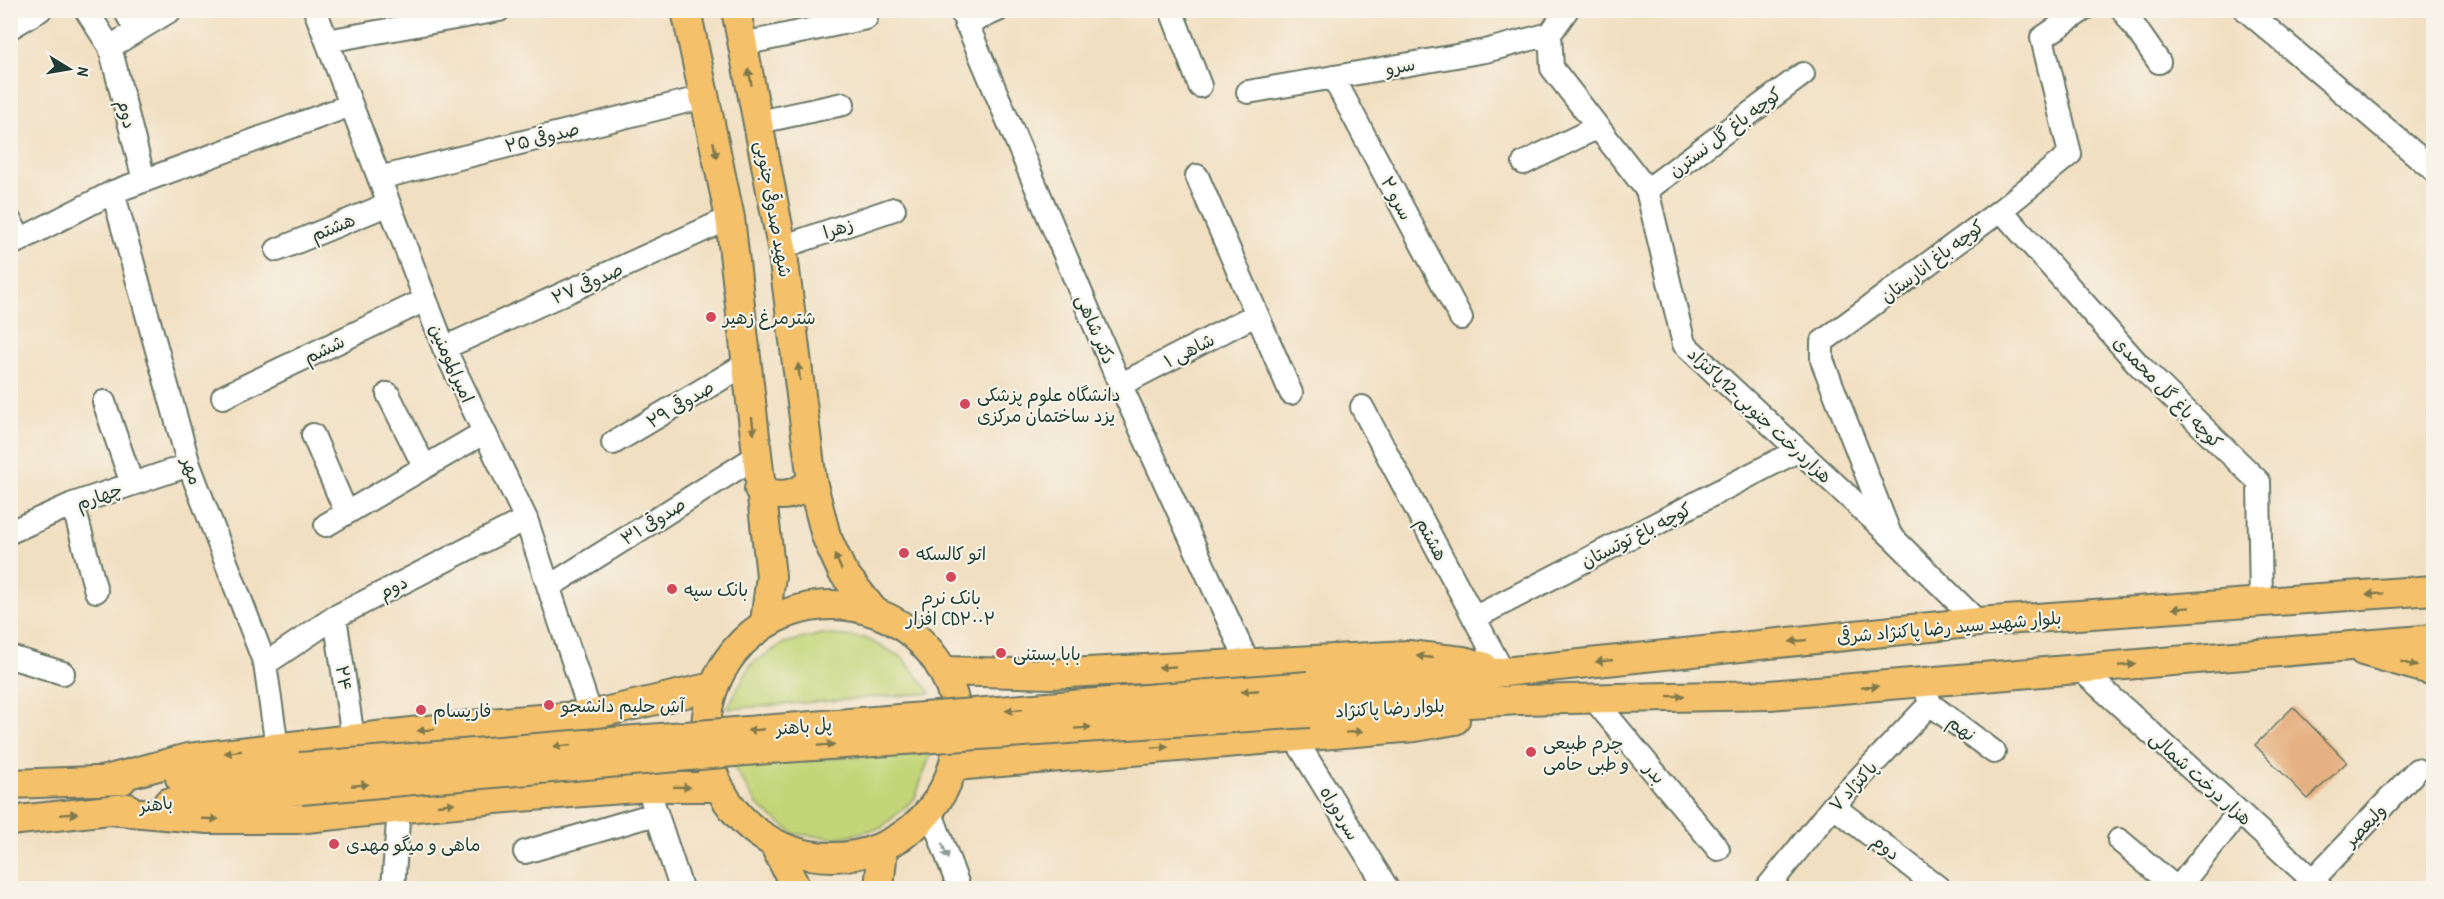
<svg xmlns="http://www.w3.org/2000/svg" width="2444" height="899" viewBox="0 0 2444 899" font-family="'Patrick Hand','Playpen Sans Arabic',sans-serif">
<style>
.green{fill:#c3d578;stroke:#718956;stroke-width:1.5}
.building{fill:#e6b182}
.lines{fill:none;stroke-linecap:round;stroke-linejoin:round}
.minor-casing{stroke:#687665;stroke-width:26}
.major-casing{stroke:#687665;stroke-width:32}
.minor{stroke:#fff;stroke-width:22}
.major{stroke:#f4c16a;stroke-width:28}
.major-bridge-casing{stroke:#687665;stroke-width:32;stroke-linecap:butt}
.major-bridge{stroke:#f4c16a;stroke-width:28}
.oneway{fill:#7f784c}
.oneway2{fill:#8f9e9a}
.poi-dot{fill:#d1495b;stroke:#f7f3e8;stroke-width:2}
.labels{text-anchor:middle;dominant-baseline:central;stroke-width:4.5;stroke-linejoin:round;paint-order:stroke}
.street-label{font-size:18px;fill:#1f3d34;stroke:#f7f3e8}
.poi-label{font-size:18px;fill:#1f3d34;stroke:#f7f3e8;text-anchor:start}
</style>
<rect width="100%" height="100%" fill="#f7f3e8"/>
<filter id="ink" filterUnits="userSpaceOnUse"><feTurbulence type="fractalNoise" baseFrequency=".0167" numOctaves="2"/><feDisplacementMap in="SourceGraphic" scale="12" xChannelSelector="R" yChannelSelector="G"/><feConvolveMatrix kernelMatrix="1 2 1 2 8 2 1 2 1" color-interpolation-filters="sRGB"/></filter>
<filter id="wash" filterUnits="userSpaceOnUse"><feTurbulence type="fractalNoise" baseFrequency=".008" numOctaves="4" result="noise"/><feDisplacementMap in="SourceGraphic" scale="24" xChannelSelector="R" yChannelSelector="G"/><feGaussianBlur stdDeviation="1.35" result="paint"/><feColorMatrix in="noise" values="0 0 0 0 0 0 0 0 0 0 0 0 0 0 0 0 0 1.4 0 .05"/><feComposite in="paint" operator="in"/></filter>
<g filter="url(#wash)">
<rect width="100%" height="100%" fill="#f1dfc1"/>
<path class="green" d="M822 634 865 638 902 657 931 693 727 709 751 664 784 643Z
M931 753 915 798 881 828 836 838 795 834 759 807 731 763Z"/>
<g id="blocks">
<path class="building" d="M2293 707 2347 762 2308 799 2255 745Z"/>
</g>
</g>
<g filter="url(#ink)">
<use href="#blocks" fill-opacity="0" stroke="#687665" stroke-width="1.5"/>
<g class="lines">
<g class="minor-casing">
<path id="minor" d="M86 10 110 47 144 180
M125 10 136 31
M315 10 444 348 526 519 591 715
M961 10 1115 373 1248 663
M1171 10 1200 86
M1567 10 1550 34 1552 68 1647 190 1684 344 1891 536 1978 622
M2123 10 2159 62
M2246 10 2434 170
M966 24 998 10
M11 27 40 10
M327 41 499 10
M743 44 866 18 864 10
M110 47 171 10
M1333 77 1461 318
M1248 92 1485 51 1550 34
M759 122 843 104
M1524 163 1598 127
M1197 176 1291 393
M379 178 704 97
M1647 190 1803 74
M113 192 189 465 265 664 277 747
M2001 210 2138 364 2259 482 2261 602
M10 221 21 240
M10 245 113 192 351 105
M782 247 894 209
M277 250 389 204
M444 348 730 218
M1120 385 1257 314
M388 394 424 466
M223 397 425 300
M104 402 132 484
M1362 407 1503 672
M313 435 346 512
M613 443 746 364
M73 504 96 591
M326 525 483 433
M10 532 73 504 189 465
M1889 532 1822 360V342L2001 210 2070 154 2042 38 2083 10
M550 586 757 456
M335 617 353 738
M1474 618 1797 451
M10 657 63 673
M265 664 335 617 526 519
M2080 669 2239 812 2321 888
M1592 697 1718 849
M1930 704 1994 752
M1294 737 1387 888
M652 800 681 888
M1833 806 1939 888
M931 813 959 888
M2119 840 2176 888
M525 852 655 814
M393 888 399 808
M1767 888 1833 806 1930 704 1924 683
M2178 888 2239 812
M2305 888 2417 770"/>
</g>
<g class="major-casing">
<path id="major" d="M686 10 730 218 771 576 765 622
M736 10 782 247 812 481 826 536 842 571 872 609
M759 489C779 499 796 496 812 481
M706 731a126 126 0 1 1 252 0a126 126 0 1 1-252 0Z
M2363 651 2434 671
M945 671 1050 674 1408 655 1463 661 1483 666
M1308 686 1467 678 1503 672 1978 622 2434 590
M1309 713 1518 700 1770 695 2434 639
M955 766 1415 727 1455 720
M180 778 300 767
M102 781 188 758 489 723 591 715 712 687
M10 784 122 780
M168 803 301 790
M110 810 208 819H296L495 799 648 787H717
M10 821 128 808
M775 846 796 888
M879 888 883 849"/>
</g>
<use href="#minor" class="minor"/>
<use href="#major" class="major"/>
<g class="major-bridge-casing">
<path id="major-bridge" d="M300 767 1308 686
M301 790 768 749 1309 713"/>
</g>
<use href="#major-bridge" class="major-bridge"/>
</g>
<defs><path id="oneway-solid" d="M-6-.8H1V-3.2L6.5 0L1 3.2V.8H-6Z" transform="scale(1.5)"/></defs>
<g class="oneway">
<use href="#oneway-solid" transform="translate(750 77) rotate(-101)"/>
<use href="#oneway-solid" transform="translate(715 150) rotate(78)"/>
<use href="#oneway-solid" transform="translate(799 372) rotate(-97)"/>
<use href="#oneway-solid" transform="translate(753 426) rotate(83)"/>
<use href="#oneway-solid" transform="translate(838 562) rotate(-114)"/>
<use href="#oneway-solid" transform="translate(2375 594) rotate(176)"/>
<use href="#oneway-solid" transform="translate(2181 608) rotate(176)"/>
<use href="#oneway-solid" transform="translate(1798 641) rotate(174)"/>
<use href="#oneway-solid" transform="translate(1425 657) rotate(-174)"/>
<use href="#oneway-solid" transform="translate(1604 661) rotate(174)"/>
<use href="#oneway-solid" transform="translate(2409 664) rotate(16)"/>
<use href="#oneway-solid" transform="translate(2127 665) rotate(-5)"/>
<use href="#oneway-solid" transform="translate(1167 667) rotate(177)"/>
<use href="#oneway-solid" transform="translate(1870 687) rotate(-4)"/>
<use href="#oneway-solid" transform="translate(1250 691) rotate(175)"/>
<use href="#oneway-solid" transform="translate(1676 696) rotate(-1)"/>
<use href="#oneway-solid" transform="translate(1014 710) rotate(175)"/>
<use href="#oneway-solid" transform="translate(1083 728) rotate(-4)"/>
<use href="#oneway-solid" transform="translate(426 730) rotate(174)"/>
<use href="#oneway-solid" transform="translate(756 730) rotate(175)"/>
<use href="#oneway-solid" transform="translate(1354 732) rotate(-4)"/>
<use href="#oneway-solid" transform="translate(826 745) rotate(-4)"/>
<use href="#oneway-solid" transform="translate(562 746) rotate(175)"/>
<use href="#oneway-solid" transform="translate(1160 747) rotate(-5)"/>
<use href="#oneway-solid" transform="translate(233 752) rotate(173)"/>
<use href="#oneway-solid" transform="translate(360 785) rotate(-5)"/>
<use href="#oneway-solid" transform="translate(682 787) rotate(1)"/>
<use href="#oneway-solid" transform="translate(446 804) rotate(-6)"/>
<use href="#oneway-solid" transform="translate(69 814) rotate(-5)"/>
<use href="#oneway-solid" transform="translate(210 819) rotate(2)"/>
</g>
<use class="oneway2" href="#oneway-solid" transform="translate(945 851) rotate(69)"/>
</g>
<g class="poi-dot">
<circle cx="711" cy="317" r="6"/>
<circle cx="965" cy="404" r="6"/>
<circle cx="904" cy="553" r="6"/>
<circle cx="951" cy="577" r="6"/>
<circle cx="672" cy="589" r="6"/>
<circle cx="1001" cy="653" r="6"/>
<circle cx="549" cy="705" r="6"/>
<circle cx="421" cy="710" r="6"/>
<circle cx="1531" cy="752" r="6"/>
<circle cx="334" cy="844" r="6"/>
</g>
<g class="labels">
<g class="street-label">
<text transform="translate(1400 66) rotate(-10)">سرو</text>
<text transform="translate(127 114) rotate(76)">دوم</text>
<text transform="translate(1725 132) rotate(-37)">کوچه باغ گل نسترن</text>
<text transform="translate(542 137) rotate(-14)">صدوقی ۲۵</text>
<text transform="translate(1397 198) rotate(62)">سرو ۲</text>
<text transform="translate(774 209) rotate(80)">شهید صدوقی جنوبی</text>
<text transform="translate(333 227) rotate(-22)">هشتم</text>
<text transform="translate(838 228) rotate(-19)">زهرا</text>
<text transform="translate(1932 261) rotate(-37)">کوچه باغ انارستان</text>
<text transform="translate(587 283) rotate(-24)">صدوقی ۲۷</text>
<text transform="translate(1096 329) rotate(67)">دکتر شاهی</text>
<text transform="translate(324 349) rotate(-26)">ششم</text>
<text transform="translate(1189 350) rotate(-27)">شاهی ۱</text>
<text transform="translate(452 363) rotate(66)">امیرالمومنین</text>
<text transform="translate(2168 392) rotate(46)">کوچه باغ گل محمدی</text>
<text transform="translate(680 404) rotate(-31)">صدوقی ۲۹</text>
<text transform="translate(1760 415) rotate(43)">هزاردرخت جنوبی-12پاکنژاد</text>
<text transform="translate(192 471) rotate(71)">مهر</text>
<text transform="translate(99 496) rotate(-20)">چهارم</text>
<text transform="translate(653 521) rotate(-32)">صدوقی ۳۱</text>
<text transform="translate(1636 535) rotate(-27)">کوچه باغ توتستان</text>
<text transform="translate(1432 539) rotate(62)">هشتم</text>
<text transform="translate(393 587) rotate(-27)">دوم</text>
<text transform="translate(1949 627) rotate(-5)">بلوار شهید سید رضا پاکنژاد شرقی</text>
<text transform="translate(344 678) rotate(82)">۲۴</text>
<text transform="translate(1390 708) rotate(-3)">بلوار رضا پاکنژاد</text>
<text transform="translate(804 726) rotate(-5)">پل باهنر</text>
<text transform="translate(1962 728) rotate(37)">نهم</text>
<text transform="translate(1655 773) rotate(50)">بدر</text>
<text transform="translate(2201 778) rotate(42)">هزار درخت شمالی</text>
<text transform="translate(1853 786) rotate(-47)">پاکنژاد ۷</text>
<text transform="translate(156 804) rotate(-7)">باهنر</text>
<text transform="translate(1340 813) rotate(59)">سردوراه</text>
<text transform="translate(2365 825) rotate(-46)">ولیعصر</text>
<text transform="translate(1886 847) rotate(38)">دوم</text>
</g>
<g class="poi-label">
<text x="723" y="317">شترمرغ زهیر</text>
<text x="977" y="394">دانشگاه علوم پزشکی<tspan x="977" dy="21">یزد ساختمان مرکزی</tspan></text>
<text x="916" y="553">اتو کالسکه</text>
<text x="684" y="589">بانک سپه</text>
<text x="951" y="597" text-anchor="middle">بانک نرم<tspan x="951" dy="21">افزار CD۲۰۰۲</tspan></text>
<text x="1013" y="653">بابا بستنی</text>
<text x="561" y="705">آش حلیم دانشجو</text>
<text x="433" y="710">فاریسام</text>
<text x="1543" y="742">چرم طبیعی<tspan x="1543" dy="21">و طبی حامی</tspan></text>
<text x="346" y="844">ماهی و میگو مهدی</text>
</g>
</g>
<rect width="2444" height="899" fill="none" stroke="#f7f3e8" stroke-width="36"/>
<g transform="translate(69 69) rotate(101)" stroke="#f7f3e8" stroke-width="4.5" paint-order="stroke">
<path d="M0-4.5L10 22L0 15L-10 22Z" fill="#1f3d34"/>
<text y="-9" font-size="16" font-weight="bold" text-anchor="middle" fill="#1f3d34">N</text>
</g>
</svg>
